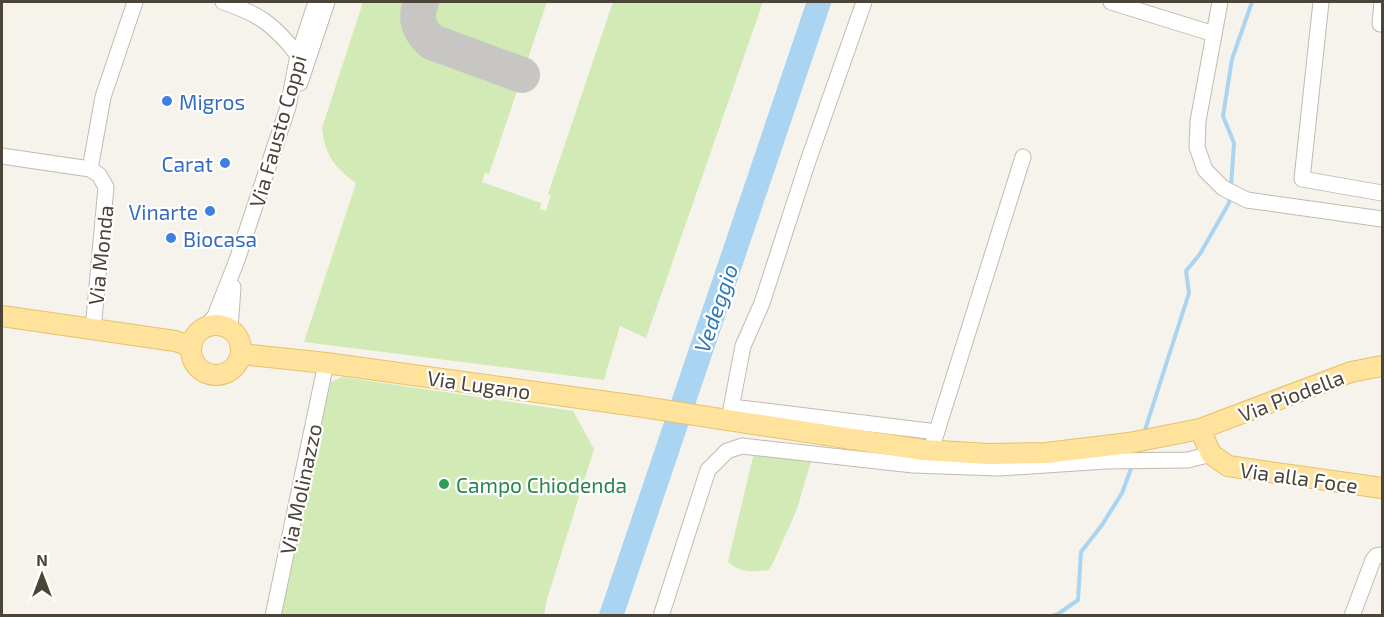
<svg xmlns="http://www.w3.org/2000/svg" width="1384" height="617" viewBox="0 0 1384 617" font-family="'Exo 2',sans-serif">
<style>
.green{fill:#d2eab5}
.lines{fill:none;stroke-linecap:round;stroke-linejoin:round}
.stream{stroke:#a9d4f2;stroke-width:4}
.river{stroke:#a9d4f2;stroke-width:24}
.taxiway{stroke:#c8c6c3;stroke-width:36}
.minor-casing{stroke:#c2bbae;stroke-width:17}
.major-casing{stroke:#e6c16a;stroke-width:22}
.minor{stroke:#fff;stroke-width:15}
.major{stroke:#ffe39c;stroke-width:20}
.shop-dot{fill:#3f7fe0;stroke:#fff;stroke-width:2}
.leisure-dot{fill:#2e9e5b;stroke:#fff;stroke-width:2}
.labels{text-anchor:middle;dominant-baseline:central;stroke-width:4.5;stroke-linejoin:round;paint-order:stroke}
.shop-label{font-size:21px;fill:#366cbe;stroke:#fff;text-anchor:start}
.street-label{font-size:21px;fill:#4b4439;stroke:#fff}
.leisure-label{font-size:21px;fill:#27864d;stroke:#fff;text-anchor:start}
.water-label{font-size:22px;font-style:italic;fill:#2e7ab2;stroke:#fff}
</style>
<rect width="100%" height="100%" fill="#f6f3ec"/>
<path class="green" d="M363 2H547L489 174 485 173 482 182 541 203 540 209 546 211 551 195 548 194 613 2H763L646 338 620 326 604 380 304 342 356 183C334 167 325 155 322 128Z
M342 377 573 411 594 449 547 599 544 615 278 616 290 560 293 559 298 539 297 519 331 382Z
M754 453 812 458 797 509 773 563 769 570C752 572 741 573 728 562Z"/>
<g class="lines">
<path class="stream" d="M1231 186 1234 143 1223 116 1232 59 1252 2
M1144 433 1189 293 1186 271 1200 254 1229 203 1230 197
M1052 616 1058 614 1078 600 1081 552 1102 525 1122 493 1132 466"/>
<path class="river" d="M611 616 819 2"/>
<path class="taxiway" d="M421 2C415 18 418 30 432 42L522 75"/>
<g class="minor-casing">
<path id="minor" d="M223 2C260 14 274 25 298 55
M1111 2 1214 34
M1220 2 1198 121 1197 147 1205 170 1223 188 1247 200 1382 219
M1321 2 1302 179 1382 193
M1382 2 1380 24H1382
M300 83 327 2
M2 156 90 169 99 175 106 187 93 330
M90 169 103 97 135 2
M206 327 215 316 237 260 288 107 297 60 316 2
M230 329 233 287
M732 407 937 432
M729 419 743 346 762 303 807 164 864 2
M931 450 1023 157
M273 616 326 363
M661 616 708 470 727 451 742 446 913 465 999 468 1106 461 1188 460 1211 454
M1352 616 1373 560 1376 556 1382 555"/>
</g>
<g class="major-casing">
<path id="major" d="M2 316 175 341 191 346
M191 350a25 25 0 1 1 50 0a25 25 0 1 1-50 0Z
M241 354 326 363 637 406 923 450 988 454 1046 453 1129 443 1200 429 1351 372 1382 366
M1200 429 1211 454 1228 466 1382 488"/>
</g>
<use href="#minor" class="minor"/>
<use href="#major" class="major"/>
</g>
<g class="shop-dot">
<circle cx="167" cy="101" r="6"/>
<circle cx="225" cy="163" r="6"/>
<circle cx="210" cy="211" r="6"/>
<circle cx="171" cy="238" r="6"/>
</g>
<circle class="leisure-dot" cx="444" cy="484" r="6"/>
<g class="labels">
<g class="shop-label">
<text x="179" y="101">Migros</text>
<text x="213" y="163" text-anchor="end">Carat</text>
<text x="198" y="211" text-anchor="end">Vinarte</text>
<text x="183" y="238">Biocasa</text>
</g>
<g class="street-label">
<text transform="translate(277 131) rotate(-74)">Via Fausto Coppi</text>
<text transform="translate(100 255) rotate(-84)">Via Monda</text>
<text transform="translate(479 384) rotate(8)">Via Lugano</text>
<text transform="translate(1291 395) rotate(-21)">Via Piodella</text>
<text transform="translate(1299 477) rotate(8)">Via alla Foce</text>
<text transform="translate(300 489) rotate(-78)">Via Molinazzo</text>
</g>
<g class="leisure-label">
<text x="456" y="484">Campo Chiodenda</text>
</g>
<g class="water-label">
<text transform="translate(715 308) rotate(-71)">Vedeggio</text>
</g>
</g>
<rect width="1384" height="617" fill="none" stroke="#4b4439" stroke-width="6"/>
<g transform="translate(42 575)" stroke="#ffffff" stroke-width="4.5" paint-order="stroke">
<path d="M0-4.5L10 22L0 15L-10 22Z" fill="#4b4439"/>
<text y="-9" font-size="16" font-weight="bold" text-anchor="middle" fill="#4b4439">N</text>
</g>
</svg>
